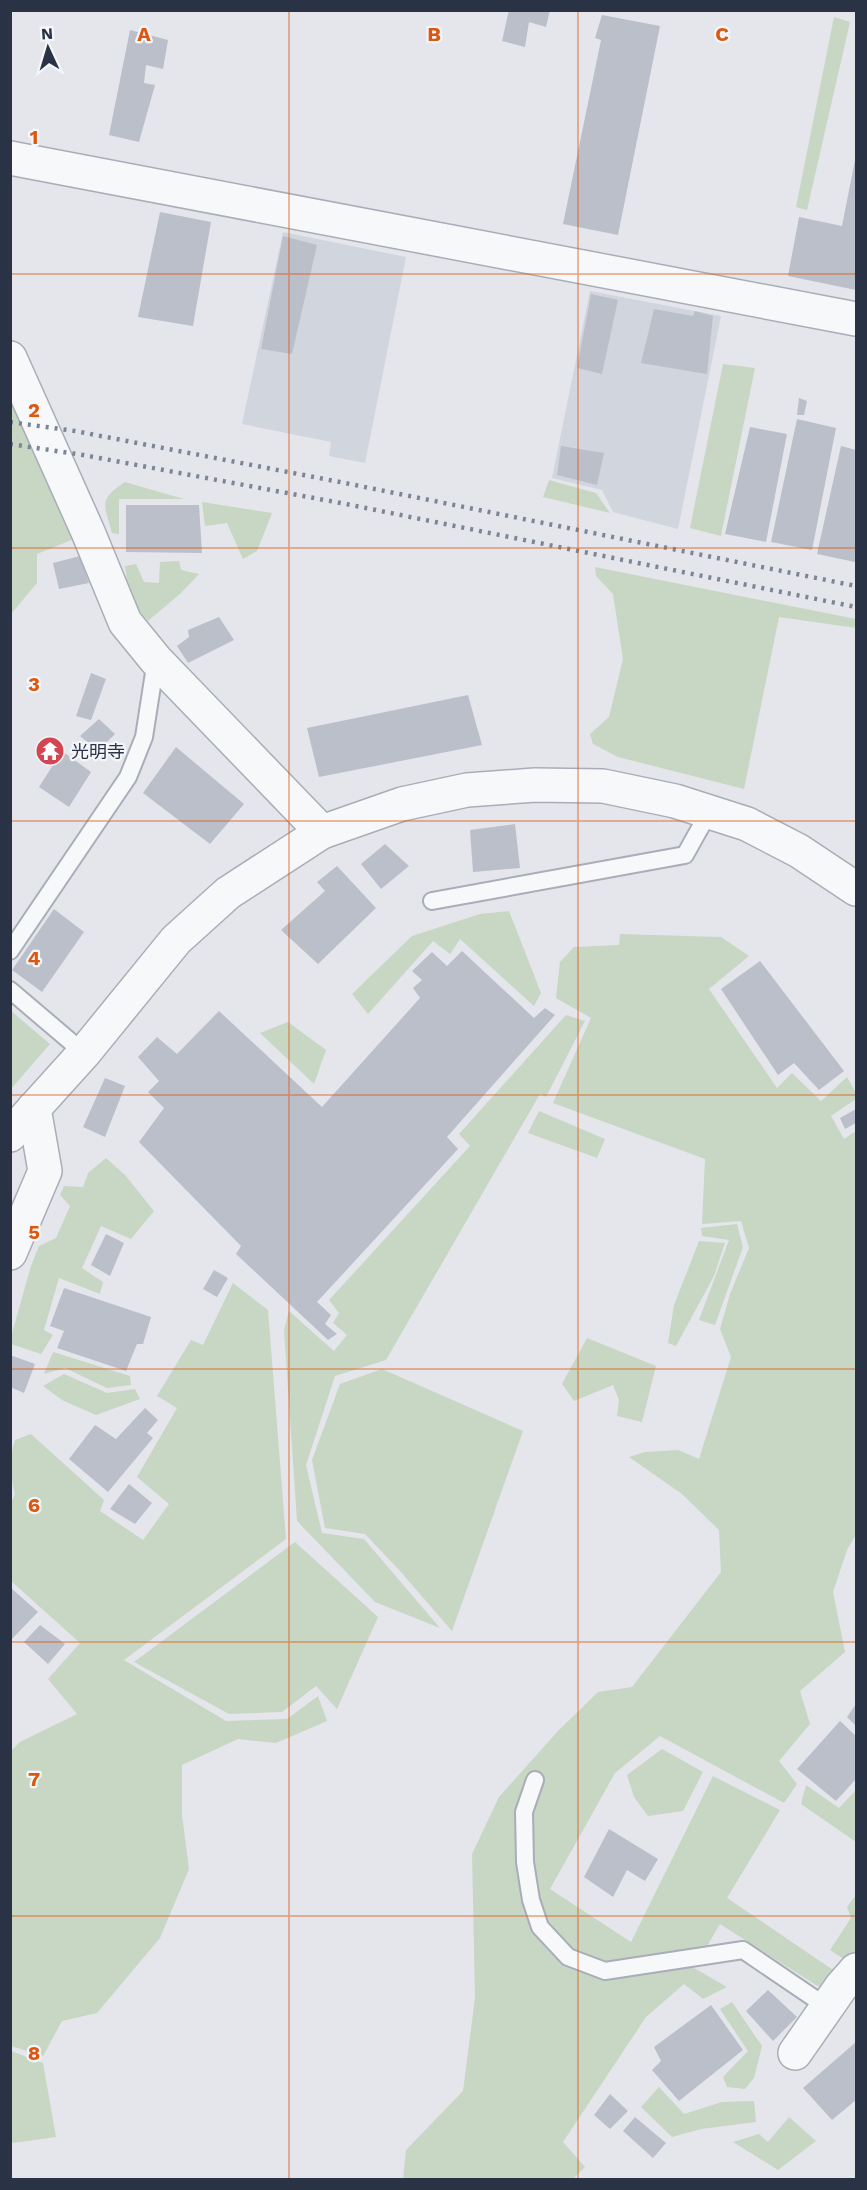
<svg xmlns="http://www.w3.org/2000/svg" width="867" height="2190" viewBox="0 0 867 2190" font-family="'Work Sans','Noto Sans JP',sans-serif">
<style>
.built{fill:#d1d5de}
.green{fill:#c8d6c4}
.building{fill:#babfca}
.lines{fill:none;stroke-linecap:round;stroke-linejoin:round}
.service-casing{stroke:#a8adb7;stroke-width:20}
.minor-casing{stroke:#a8adb7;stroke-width:36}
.tertiary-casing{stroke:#a8adb7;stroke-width:36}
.service{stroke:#f7f8fa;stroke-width:16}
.minor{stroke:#f7f8fa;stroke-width:33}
.tertiary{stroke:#f7f8fa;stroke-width:33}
.rail{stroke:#7c8596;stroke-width:4.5;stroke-dasharray:3 6;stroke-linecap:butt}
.grid{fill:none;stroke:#de570f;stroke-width:1.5;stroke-opacity:0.55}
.labels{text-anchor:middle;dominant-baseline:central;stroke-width:4.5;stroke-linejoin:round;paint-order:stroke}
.poi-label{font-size:18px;fill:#2a3345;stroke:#f4f6f9;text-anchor:start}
.grid-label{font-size:20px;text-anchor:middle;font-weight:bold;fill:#de570f;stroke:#f4f6f9;stroke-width:4.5;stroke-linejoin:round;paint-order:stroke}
</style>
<rect width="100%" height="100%" fill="#e4e6ec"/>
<path class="built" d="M283 232 406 257 365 463 329 456 331 442 242 424Z
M590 291 721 316 678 529 613 512 602 490 552 478Z"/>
<path class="green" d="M834 17 850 22 807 210 796 207Z
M723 364 755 368 721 536 690 528Z
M10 399 74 539 37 554V583L11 614Z
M549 480 596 493 610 513 543 497Z
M125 482 184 499H119V534L112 533C105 505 97 500 125 482Z
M202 502 272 513 257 551 243 559 227 523 205 526Z
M179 561 181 570 199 574 181 593 148 621 130 600 125 566 136 564 144 582 159 583 160 562Z
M595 567 856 619V628L779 617 744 789 618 757 593 744 590 734 609 717 623 659 613 594 596 576Z
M509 911 541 993 534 1006 460 939 450 954 433 941 368 1014 352 994 412 936 480 914Z
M620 934 721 937 749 956 709 989 777 1088 792 1073 821 1101 847 1077 856 1093V1099L831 1116 844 1139 856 1131V1534L847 1550 833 1592 845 1652 800 1691 810 1724 779 1761 797 1784 784 1803 660 1736 615 1773 550 1889 631 1942 713 1776 780 1810 727 1898 836 1972 827 1992 720 1924 694 1968 727 1987 703 1999 684 1984 646 2017 563 2142 585 2167 573 2179 403 2180 406 2150 463 2091 475 1998 472 1854 499 1797 558 1731 598 1692 632 1687 721 1572 719 1530 682 1494 629 1457 645 1452 678 1450 699 1459 731 1357 720 1329 730 1294 749 1248 741 1221 702 1224 705 1159 553 1103 591 1018 556 998 560 962 574 947 619 945Z
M11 1011 50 1044 11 1089Z
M566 1015 585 1021 546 1097 540 1094 386 1360 335 1376 306 1465 322 1533 364 1539 440 1628 375 1602 297 1521 284 1330 289 1311 334 1351 347 1335 333 1323 339 1313 329 1300 470 1146 459 1134Z
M288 1022 326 1050 314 1084 260 1033Z
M539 1111 605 1139 597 1158 528 1133Z
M106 1158 125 1175 154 1211 131 1239 101 1226 82 1268 103 1282 100 1294 59 1278 44 1330 53 1335 41 1354 11 1344V1337L31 1266 39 1246 56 1238 70 1206 60 1195 64 1186 83 1187 88 1173Z
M737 1224 743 1247 715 1325 699 1320 729 1240 702 1236 701 1228Z
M699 1241 725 1243 714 1276 676 1346 668 1343 674 1305Z
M233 1283 268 1310 286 1539 124 1660 226 1721 287 1719 318 1696 327 1721 276 1743 238 1739 182 1765V1815L189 1869 160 1938 97 2013 62 2021 43 2056 11 2046V1751L20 1742 77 1714 48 1679 80 1643 11 1581V1503L15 1494C10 1475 9 1459 15 1440L31 1434 104 1500 100 1511 143 1540 169 1504 137 1477 177 1408 157 1396 191 1340 203 1345Z
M587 1338 656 1366 642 1422 617 1416 619 1400 613 1385 574 1401 562 1384Z
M53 1352 130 1376 131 1385 107 1388 65 1368 44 1374Z
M382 1369 523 1431 452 1631 400 1571 365 1534 325 1528 312 1460 340 1384Z
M64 1374 107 1393 135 1389 140 1399 96 1415 62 1400 43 1386Z
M295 1542 378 1617 337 1709 316 1686 282 1712 229 1714 134 1662Z
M662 1749 703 1772 683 1811 648 1816 634 1797 627 1775Z
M806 1785 839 1808 856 1790V1842L801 1804Z
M856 1895V1953L848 1962 830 1950 851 1918 847 1907Z
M732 2002 762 2046 754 2078 745 2089 727 2087 723 2077 748 2051 720 2009Z
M11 2051 43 2063 56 2137 13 2143 10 2136Z
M659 2087 684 2114 722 2102 754 2101 756 2122 701 2129 672 2137 641 2107Z
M789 2117 816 2141 778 2170 733 2142 759 2134 768 2142Z"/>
<path class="building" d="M509 10H550L546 27 529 22 525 47 502 41Z
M602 15 660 26 618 235 563 224 601 40 595 38Z
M130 30 168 40 163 69 146 65 144 83 155 85 139 142 109 135Z
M855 160 856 290 788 276 799 217 842 226Z
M160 212 211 222 193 326 138 317Z
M283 236 317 245 292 354 261 349Z
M591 294 618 300 602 374 577 368Z
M654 309 693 316 695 311 713 316 707 374 641 363Z
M799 398 807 401 804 415H797Z
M797 419 836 428 812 550 771 542Z
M750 427 787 434 766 542 725 534Z
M561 446 604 453 597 485 557 475Z
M841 446 856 450 855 562 817 554Z
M126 505H199L202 553 126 552Z
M80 556 89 583 59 589 53 563Z
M219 617 234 640 188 663 177 646 189 637 188 630Z
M91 673 106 679 91 720 76 716Z
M468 695 482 745 319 777 307 728Z
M99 719 115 734 98 751 80 736Z
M176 747 244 804 210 844 143 793Z
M62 751 91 772 69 807 39 787Z
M515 824 520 868 473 872 470 830Z
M385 844 409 866 381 889 361 864Z
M337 866 376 908 318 964 281 930 325 891 317 882Z
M54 909 84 932 42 992 12 970Z
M462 951 534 1018 545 1008 555 1015 447 1137 458 1149 317 1302 331 1315 325 1324 337 1334 328 1340 236 1254 241 1246 139 1142 164 1108 148 1092 159 1081 138 1057 157 1037 177 1054 219 1011 322 1107 420 998 413 988 422 980 412 971 432 952 447 966Z
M760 961 844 1071 819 1090 794 1063 778 1075 721 989Z
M105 1078 125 1086 105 1137 83 1127Z
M856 1109V1123L845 1129 840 1118Z
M106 1234 124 1243 110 1276 91 1265Z
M214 1270 228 1278 217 1297 203 1289Z
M64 1288 151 1317 143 1344H137L126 1371 57 1348 64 1331 50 1326Z
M10 1355 35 1364 24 1393 10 1387Z
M145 1408 158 1420 147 1433 153 1438 108 1492 69 1459 95 1425 116 1439Z
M129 1484 152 1503 135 1524 110 1509Z
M10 1587 38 1612 10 1641Z
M40 1625 65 1644 48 1664 24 1642Z
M856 1704V1726L847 1717Z
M840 1721 856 1736V1779L836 1801 797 1769Z
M609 1829 658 1859 645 1881 627 1870 613 1897 584 1877Z
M768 1990 797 2017 773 2041 746 2011Z
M711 2005 743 2050 679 2101 652 2070 661 2061 654 2047Z
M856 2042V2100L832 2120 803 2088Z
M610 2094 628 2111 610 2129 594 2115Z
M635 2117 666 2143 653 2158 623 2131Z"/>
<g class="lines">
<g class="service-casing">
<path id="service" d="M432 901 685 855 709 812
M10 951 128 777 144 737 156 660
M10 990 84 1053
M535 1780 524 1812 525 1862 531 1900 540 1927 568 1957 605 1971 743 1950 827 2007"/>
</g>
<g class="minor-casing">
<path id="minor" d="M10 358 88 532 125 622 156 660 322 832
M10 1253 45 1171 34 1108
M795 2053 841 1987 856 1970"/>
</g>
<g class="tertiary-casing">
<path id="tertiary" d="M10 158 856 319
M10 1135 84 1053 176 940 228 893 322 832 402 804 467 790 535 785 603 786 675 801 747 824 799 851 856 889"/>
</g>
<use href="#service" class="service"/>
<use href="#minor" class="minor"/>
<use href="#tertiary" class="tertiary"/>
<path class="rail" d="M10 422 75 431 345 483 856 586
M10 444 83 455 346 504 856 607"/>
</g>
<path class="grid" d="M289 10V2180M578 10V2180M10 274H856M10 548H856M10 821H856M10 1095H856M10 1369H856M10 1642H856M10 1916H856"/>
<defs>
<g id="temple-disc" transform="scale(1.5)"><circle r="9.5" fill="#d44554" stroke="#f4f6f9"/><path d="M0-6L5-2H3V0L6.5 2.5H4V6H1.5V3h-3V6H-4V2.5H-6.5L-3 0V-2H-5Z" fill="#fff"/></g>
</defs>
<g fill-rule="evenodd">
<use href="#temple-disc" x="50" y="751"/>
</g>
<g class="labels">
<g class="poi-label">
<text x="71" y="751">光明寺</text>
</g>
</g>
<g class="grid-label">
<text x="144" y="41">A</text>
<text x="434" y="41">B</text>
<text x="722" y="41">C</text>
<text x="34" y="144">1</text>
<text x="34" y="417">2</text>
<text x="34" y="691">3</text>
<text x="34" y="965">4</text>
<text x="34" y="1239">5</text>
<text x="34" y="1512">6</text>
<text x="34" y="1786">7</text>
<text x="34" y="2060">8</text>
</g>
<rect width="867" height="2190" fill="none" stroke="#2a3345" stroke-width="24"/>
<g transform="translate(48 48) rotate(356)" stroke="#f4f6f9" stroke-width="4.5" paint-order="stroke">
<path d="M0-4.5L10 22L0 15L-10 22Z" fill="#2a3345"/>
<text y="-9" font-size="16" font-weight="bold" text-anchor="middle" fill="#2a3345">N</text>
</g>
</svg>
